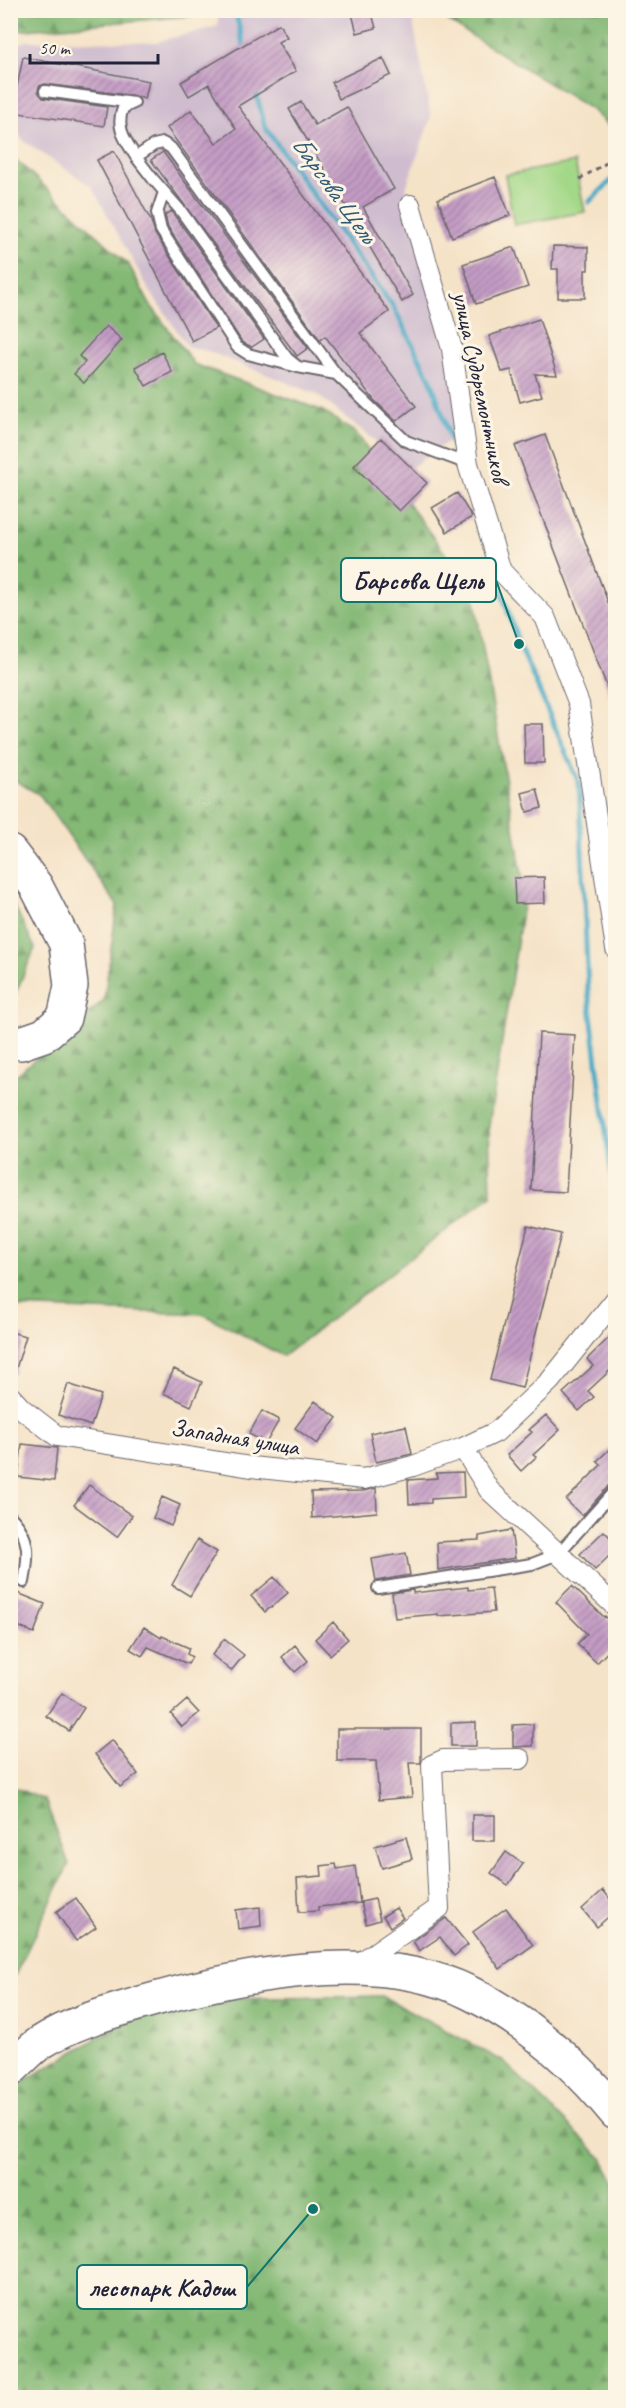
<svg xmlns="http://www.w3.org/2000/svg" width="626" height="2408" viewBox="0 0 626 2408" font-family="Caveat,sans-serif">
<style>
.industrial{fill:#cfbdcf}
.grass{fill:#a4d889;stroke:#637d62;stroke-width:1.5}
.forest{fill:url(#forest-firs);stroke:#526d58;stroke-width:1.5}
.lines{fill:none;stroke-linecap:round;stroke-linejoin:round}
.stream{stroke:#45a9c5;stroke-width:5}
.building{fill:url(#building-hatch)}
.lane-casing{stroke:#6c666c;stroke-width:14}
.street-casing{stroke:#6c666c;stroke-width:22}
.highway-casing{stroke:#6c666c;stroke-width:36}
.path{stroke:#6c666c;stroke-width:3;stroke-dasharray:4.5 4.5;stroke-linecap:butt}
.lane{stroke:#fff;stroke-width:10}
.street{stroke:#fff;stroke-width:20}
.highway{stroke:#fff;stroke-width:33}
.labels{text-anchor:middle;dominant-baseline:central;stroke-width:6;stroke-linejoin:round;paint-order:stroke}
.street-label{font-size:24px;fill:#22223b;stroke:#fcf5e5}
.water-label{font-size:26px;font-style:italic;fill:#305872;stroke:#fcf5e5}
.leader{fill:none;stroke:#0f766e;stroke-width:2}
.callout-dot{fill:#0f766e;stroke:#fcf5e5;stroke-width:2}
.callout{fill:#fcf5e5;stroke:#0f766e;stroke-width:2}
.callout-label{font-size:26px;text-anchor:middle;font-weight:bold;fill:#22223b}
</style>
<defs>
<pattern id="forest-firs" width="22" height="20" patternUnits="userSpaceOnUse" patternTransform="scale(1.5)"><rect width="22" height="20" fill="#83b875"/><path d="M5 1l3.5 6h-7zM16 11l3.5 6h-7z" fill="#6b9561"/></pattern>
<pattern id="building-hatch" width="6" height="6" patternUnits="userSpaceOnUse" patternTransform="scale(1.5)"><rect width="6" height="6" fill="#c49cc5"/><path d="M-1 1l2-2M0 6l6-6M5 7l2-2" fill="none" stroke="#9f7fa1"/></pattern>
</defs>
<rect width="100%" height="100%" fill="#fcf5e5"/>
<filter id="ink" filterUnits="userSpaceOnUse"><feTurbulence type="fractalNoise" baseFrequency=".0167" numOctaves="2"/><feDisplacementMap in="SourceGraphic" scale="12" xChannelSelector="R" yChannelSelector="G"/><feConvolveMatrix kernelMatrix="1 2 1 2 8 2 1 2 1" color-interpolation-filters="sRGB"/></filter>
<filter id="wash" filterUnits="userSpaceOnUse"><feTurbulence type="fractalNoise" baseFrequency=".008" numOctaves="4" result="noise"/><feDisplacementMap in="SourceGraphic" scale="24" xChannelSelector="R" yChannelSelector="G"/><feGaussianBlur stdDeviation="1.35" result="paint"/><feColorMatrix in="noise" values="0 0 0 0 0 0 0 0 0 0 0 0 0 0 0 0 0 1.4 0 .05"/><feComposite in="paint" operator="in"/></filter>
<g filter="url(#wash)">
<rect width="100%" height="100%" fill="#f5e3c8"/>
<path class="industrial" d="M218 11H411L431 117 406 188 466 429 410 468 316 394 208 351 188 347 148 288 92 187 25 142 11 127 10 50 25 41 156 42 218 26Z"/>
<path class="grass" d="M575 162 585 212 514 225 505 175Z"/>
<path class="forest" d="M11 10H196V11L192 16 14 31 11 33Z
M450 11H615V132L592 110 448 21Z
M10 154 129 265 149 303 194 364 323 411 356 433 473 591 525 892 489 1125 491 1196 283 1356 203 1314 11 1307V1075L15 1076 104 1000 117 905 40 795 11 778Z
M11 899 35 948 11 1004Z
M10 1786 45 1800 69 1864 15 1975H11Z
M382 1996 503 2061 602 2158 615 2183V2236L610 2247 616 2264 615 2397H11L10 2089 130 2019 224 1999Z"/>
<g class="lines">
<path class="stream" d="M235 10 245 51
M255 89 265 127 394 308 432 383 457 459
M589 202 616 176
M496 576 519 644 579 783 588 990 616 1213"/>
</g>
<g id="blocks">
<path class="building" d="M351 10H371L376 28 357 33Z
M279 24 287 37 278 42 296 71 238 106 388 310 389 312 360 333 416 406 396 421 374 400 325 336 320 340 167 128 191 110 216 143 236 129 209 84 189 96 181 82Z
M23 57 149 81 145 99 135 96 45 84 39 86 38 91 43 98 107 107 104 126 12 112Z
M383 58 391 75 339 99 332 82Z
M301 102 315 125 347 107 394 189 363 207 413 295 402 302 289 109Z
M114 151 151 221 155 234 216 328 192 341 97 160Z
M163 152 308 348 297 356 151 160Z
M495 177 510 215 452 237 438 199Z
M171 211 175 216 264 339 252 347 242 342 168 227 165 215Z
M553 246 588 247V270H585V298H558V269H552Z
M514 247 528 287 476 304 463 264Z
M539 319 557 375 535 374 542 396 520 402 511 370 502 372 489 336Z
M106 326 122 340 84 383 74 374 85 362 79 356Z
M162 352 172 372 146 386 135 367Z
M545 435 615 621V708L515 446Z
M381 438 427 483 399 511 354 466Z
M457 493 472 517 447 532 432 508Z
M524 724H543L544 763H525Z
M537 789 542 808 527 812 522 793Z
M544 877 545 903 515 904 514 878Z
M539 1033 575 1035 566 1192 531 1190Z
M528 1226 561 1234 522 1388 490 1380Z
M10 1332 26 1336 14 1375 10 1374Z
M615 1332V1366L588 1391 594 1397 579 1411 563 1393 593 1366 587 1359Z
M174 1369 202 1382 191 1406 163 1393Z
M68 1384 101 1395 91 1426 58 1415Z
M315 1401 337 1418 317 1444 295 1428Z
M262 1411 279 1420 266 1443 249 1434Z
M546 1415 560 1430 533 1455 536 1457 521 1471 507 1455 532 1432 529 1430Z
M406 1426 412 1454 376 1462 370 1433Z
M22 1444 57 1448 54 1481 18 1477Z
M615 1444V1482L610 1484 582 1516 566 1500 601 1465 597 1461Z
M463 1472 464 1497 431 1499V1503L409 1504 408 1480 437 1478 436 1473Z
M89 1485 132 1516 117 1537 74 1505Z
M376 1488 377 1512 312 1518 311 1492 363 1491Z
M162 1497 180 1505 171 1526 153 1518Z
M511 1530 515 1558 438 1570 437 1542 479 1540V1536Z
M604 1531 615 1542V1550L595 1570 580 1554Z
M197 1540 217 1552 190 1596 172 1585Z
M406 1553 410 1575 376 1581 372 1559Z
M274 1577 288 1593 265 1612 251 1596Z
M572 1586 604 1617 605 1616 615 1626V1644L597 1663 577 1644 587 1634 556 1602Z
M468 1587V1590L491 1588 494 1612 438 1616V1614L395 1618 392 1593 413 1590V1593Z
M10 1590 45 1604 34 1633 10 1623Z
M333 1622 348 1639 330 1655 315 1639Z
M144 1627 161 1638 162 1636 189 1648 187 1654 192 1657 188 1664 148 1647 142 1656 130 1649Z
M224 1639 244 1655 231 1671 212 1655Z
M295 1645 308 1661 295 1672 282 1657Z
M62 1693 84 1708 69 1731 46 1716Z
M187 1700 199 1713 182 1727 171 1714Z
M476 1722V1746H451V1723Z
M533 1724V1746L513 1747V1725Z
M337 1729H421V1763H409L412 1797 379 1800 376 1761H337Z
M112 1740 138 1774 120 1787 95 1754Z
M472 1815H495V1841H472Z
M406 1837 412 1859 382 1868 375 1846Z
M506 1852 523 1864 508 1885 491 1873Z
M336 1864 337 1869 355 1866 360 1903 318 1907V1911L299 1912 297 1878 322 1876 321 1866Z
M603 1890 615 1905V1911L597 1927 582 1909Z
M76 1898 96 1927 76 1941 56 1912Z
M375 1899 380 1920 366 1924 361 1902Z
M260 1907 261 1926 238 1929 236 1910Z
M396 1908 403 1918 390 1927 383 1916Z
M506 1908 533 1945 500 1969 473 1932Z
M446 1918 468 1945 454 1956 440 1937 419 1951 413 1941Z"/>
</g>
</g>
<g filter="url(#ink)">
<use href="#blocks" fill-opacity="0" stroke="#6c666c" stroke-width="1.5"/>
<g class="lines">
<g class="lane-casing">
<path id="lane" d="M45 91 134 103 123 108C115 128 126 141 136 157L154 145 163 143 171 148 336 374 406 441 468 464
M136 157 153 179 181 211 287 358 298 367 336 374
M164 192 157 213 161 230 237 347 248 354 294 366
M10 1516C31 1537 29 1555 24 1582
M378 1588 532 1564 558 1554 616 1489"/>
</g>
<g class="street-casing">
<path id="street" d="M410 205 452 349 468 464 501 571 545 617 579 704 616 949
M10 1396 22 1409 57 1436 251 1467 364 1479 413 1466 463 1448 496 1432 550 1381 616 1299
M463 1448 489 1490 616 1607
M353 1968 439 1908 432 1765 443 1760 520 1759"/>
</g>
<g class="highway-casing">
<path id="highway" d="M10 852 36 886 66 944 71 986 64 1018 44 1035 21 1043 10 1040
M10 2070C20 2061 30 2050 40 2043 71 2023 107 2013 141 2003 238 1975 375 1946 470 1993 527 2021 576 2064 616 2113"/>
</g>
<path class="path" d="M580 179 616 157"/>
<use href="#lane" class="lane"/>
<use href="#street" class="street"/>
<use href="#highway" class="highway"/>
</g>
</g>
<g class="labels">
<g class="street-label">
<text transform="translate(481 387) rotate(78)">улица Судоремонтников</text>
<text transform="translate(235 1437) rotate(9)">Западная улица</text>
</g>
<g class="water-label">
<text transform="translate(334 189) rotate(54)">Барсова Щель</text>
</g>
</g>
<path class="leader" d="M519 644L496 580M313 2209L247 2287"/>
<g class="callout-dot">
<circle cx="519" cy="644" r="6"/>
<circle cx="313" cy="2209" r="6"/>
</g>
<g class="callout">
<rect x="341" y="558" width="155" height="44" rx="6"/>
<rect x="77" y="2265" width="170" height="44" rx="6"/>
</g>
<g class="callout-label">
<text x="418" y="589">Барсова Щель</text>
<text x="162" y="2296">лесопарк Кадош</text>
</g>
<rect width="626" height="2408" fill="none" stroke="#fcf5e5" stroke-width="36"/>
<path d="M30 54v9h128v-9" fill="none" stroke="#22223b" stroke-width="3"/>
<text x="39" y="54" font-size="18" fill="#22223b" stroke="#fcf5e5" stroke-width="4.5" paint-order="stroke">50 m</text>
</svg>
